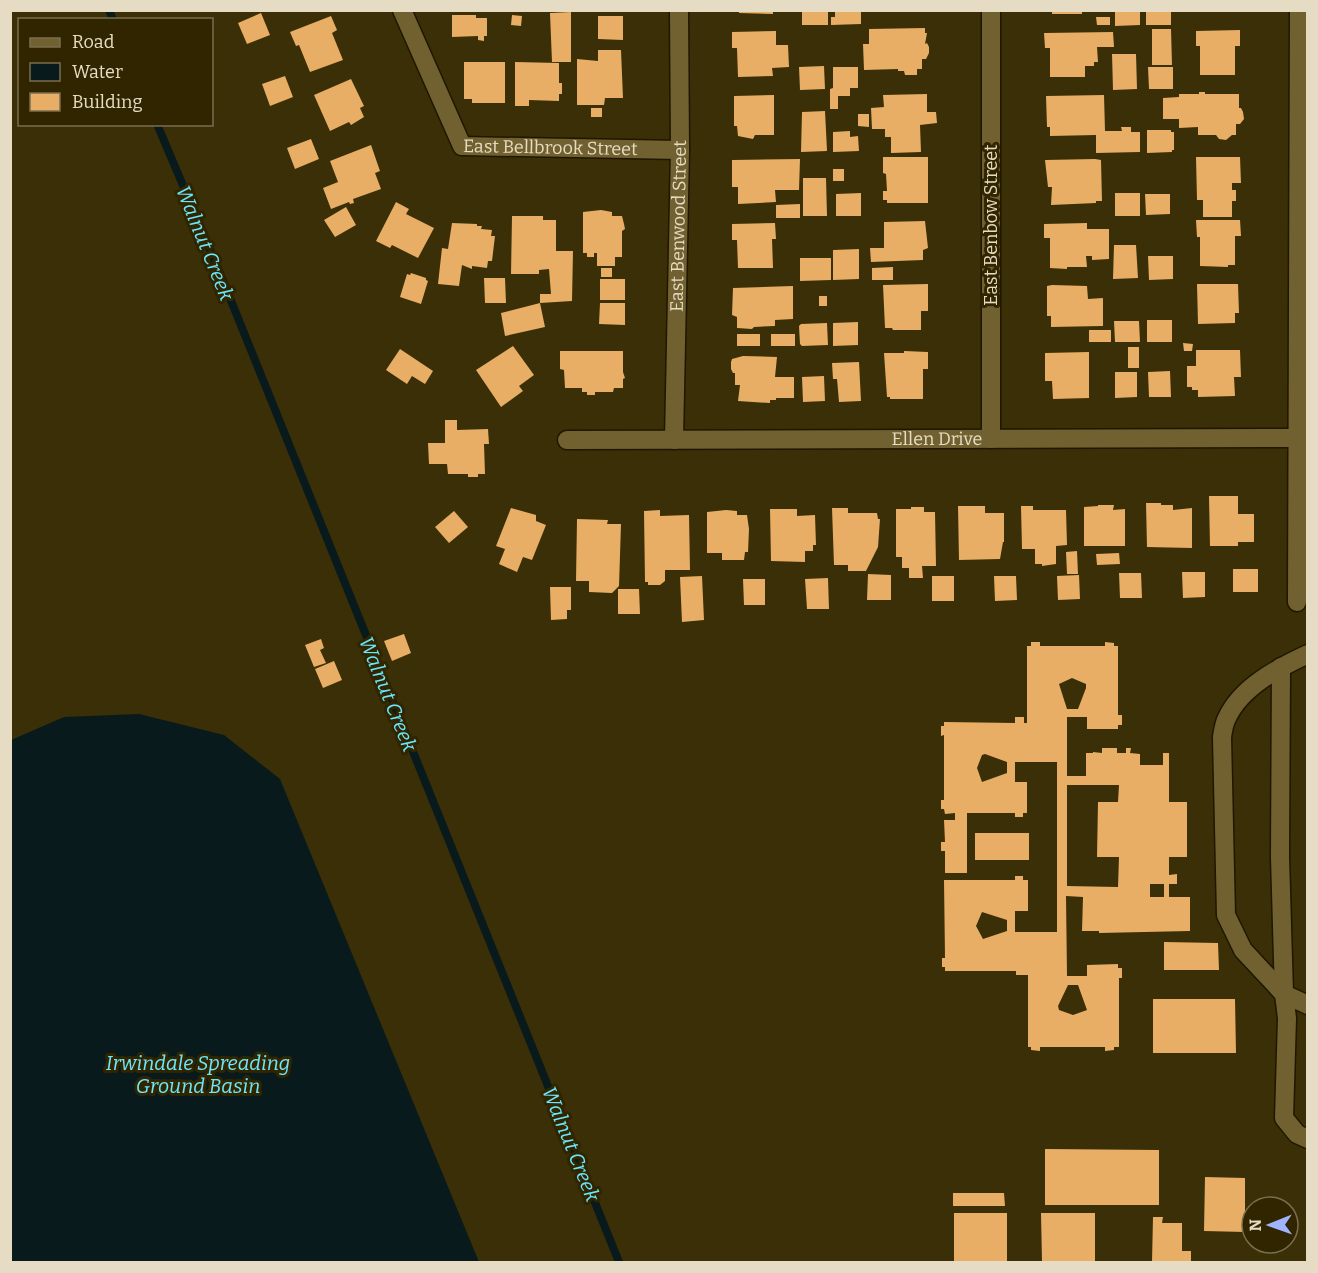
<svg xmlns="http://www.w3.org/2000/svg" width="1318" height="1273" viewBox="0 0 1318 1273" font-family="Bitter,serif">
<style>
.water{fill:#091a1d}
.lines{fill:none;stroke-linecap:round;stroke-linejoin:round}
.stream{stroke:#091a1d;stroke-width:8}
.building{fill:#e8ae65;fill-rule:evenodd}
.minor-casing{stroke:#1f1700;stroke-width:21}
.minor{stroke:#726130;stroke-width:18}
.labels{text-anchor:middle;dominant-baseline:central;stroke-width:6;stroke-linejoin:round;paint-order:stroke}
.street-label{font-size:18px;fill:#e5dcc3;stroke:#312500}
.water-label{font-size:20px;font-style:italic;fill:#6be8fe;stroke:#312500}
</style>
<rect width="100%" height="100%" fill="#3b2f07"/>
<path class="water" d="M139 714 224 735 280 779 479 1262H11V740L64 717Z"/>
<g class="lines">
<path class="stream" d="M109 10 113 20
M157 124 217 266 619 1262"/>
</g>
<path class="building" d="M739 10H773V14L739 13Z
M802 10H828V25H802Z
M835 10H861V24L831 25V17H835Z
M1052 10H1082V14H1052Z
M1115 10H1140V25L1115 26Z
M1146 10H1171V25H1146Z
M571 12V62H552L550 13Z
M261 13 270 35 247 44 238 23Z
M452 15H476V18H487V36H484V41L478 40V36L452 37Z
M512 15 522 16 521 26 511 25Z
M331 16 337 30 332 33 343 60 310 72 299 45 296 46 290 32Z
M598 16H623V40L598 39Z
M1096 17H1110V25H1097Z
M925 28V33H927L925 44 927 43 929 47V53L926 59H922V69H917V75H905L904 71H898V69L864 70 863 44H869V29Z
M1152 29H1171L1172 65H1152Z
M1240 30V46H1235V75H1200V46H1196V31Z
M776 31V45H788L789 67 772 68 773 76 738 77 737 48H732V32Z
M1113 32 1114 47H1097L1098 62H1094V66H1085V77H1050V48H1045L1044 33Z
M598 50H621L623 98H605L604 105H577V59L598 61Z
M1112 54H1136L1137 89 1113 90Z
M464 62H505V103H472V99H464Z
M515 62 559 63V83H562V94H559V101L529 100V106H515Z
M824 66 825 89 800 90 799 67Z
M833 67H858V88H850V96H838V109H830V89L833 88Z
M1148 67H1173V89H1149Z
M285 76 293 97 270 106 262 84Z
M351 79 364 106 360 108 364 117 351 125 349 122 330 131 314 95Z
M1199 92H1205V94H1239V108H1241L1243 112 1244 119 1240 124H1236V135H1232L1226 140 1219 139 1216 135H1198V127L1179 128V119H1163V98L1179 97V94H1199Z
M927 94V112H936L937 123 920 125 921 152 891 153V137H885V129H872L871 108 884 107 883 95Z
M774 95V135H755L753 139 738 136 737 126H734V96Z
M1104 95 1105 131H1122L1121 127H1131V132H1140V152L1096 153V135L1050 136V127H1047L1046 96Z
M591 108H602V117H591Z
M825 111 827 151 801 152 802 112Z
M858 114H869V127L858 126Z
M1147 130H1171V132H1174V150H1172V152L1147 153Z
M850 131V137L858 136 859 151 833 152V132Z
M311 139 319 159 295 169 287 148Z
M371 145 380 171 375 173 381 189 353 199 354 203 350 204 349 202 331 209 323 188 338 182 330 161Z
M883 157H928V203H887V200H883V191H887L886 174 883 173Z
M1196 157H1240L1241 183H1232V190H1236V201H1232V217H1203V200H1197Z
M800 159 799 190H775L776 202 738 204V187H732V160Z
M1095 159 1101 160 1102 201H1096V203L1051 205 1052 187H1048L1045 160Z
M833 169H844V181H833Z
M803 178H826L827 216H803Z
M861 193V216H836V194Z
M1115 193H1140V216H1115Z
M1145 194H1170V214L1146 215Z
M396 202 409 209 406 214 434 228 418 258 392 245 390 248 376 241Z
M800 204V218H776V205Z
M346 207 356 225 335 237 324 220Z
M601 210 612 212V216H622L624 224 625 229 622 231V257H615V266H597V253H594V257H587V253H583V212Z
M512 216H543V220H556V251H573L572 301 540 303V294H551L549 269 539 270V274H511Z
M1196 220H1240L1241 236H1235V265H1228V267L1200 266V237H1197Z
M925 221 928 248 923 250V260L871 262 870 248H884V222Z
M452 223 477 224V226H482L481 229 492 230 491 236H495L492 261H488L487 268 472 266V269L462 265 459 286 438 284 442 248 448 249Z
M775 223 776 239H772L773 268H738L737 240H732V224Z
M1087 223V229H1109V259L1092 260V256H1086L1087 267H1067V269L1050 268V238H1044V224Z
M1114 245H1136L1138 278 1113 279Z
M859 249V279L833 280V250Z
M1148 256H1173V279L1149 280Z
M800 258H831V280L800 281Z
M893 267V280H872V268Z
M601 268H612V277H601Z
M411 273 426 278V280L428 281 421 304 400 297 407 274 410 275Z
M484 278H505L506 303H485Z
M600 279H625V300H600Z
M928 284V311H921V330H893L892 328H885L883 285Z
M1197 284H1238L1239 313H1235V323L1198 324Z
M1052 285 1087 286 1088 299 1103 298V326L1051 327V316H1047V286Z
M793 286V319L775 320V326L754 327 752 329 737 328V317L732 315 733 288Z
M819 296H827V306H819Z
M540 303 545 327 505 336 501 313Z
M600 303H625V325L599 324Z
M1147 320H1172V342H1147Z
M1114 321H1139L1140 342H1115Z
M858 322V345L833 346V323Z
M827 323 828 345 802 346 800 344 799 326 801 324Z
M1089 330H1111V342H1089Z
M737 334H760V346H737Z
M771 334H795V346H771Z
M1183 343 1193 344 1192 351H1184Z
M513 346 534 375 519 386 523 391 501 407 476 370Z
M1128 347H1139V368H1128Z
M400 349 433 371 425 384 412 376 407 384 386 370Z
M1196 350H1240L1241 377H1234L1235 396 1198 397V390H1192V387H1187V366H1196Z
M560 351H623V372L625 378 623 379V388H614L613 392H595V395H587V392H582V388H565L564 370 560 369Z
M904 351 928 352V369H923V399H890V397H887L884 353H904Z
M1089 352V398L1053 399 1052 381H1045V353Z
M743 356 777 357 775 377H794V398H776V400H770V403L738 401 740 385H735V373H733L731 369V362L732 359Z
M859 362 861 401 839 402 837 379H833L832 363Z
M1170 371 1171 397H1149L1148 372Z
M1115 372H1137V397L1115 398Z
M824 376 825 401 803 402 802 377Z
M445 420H457V430L488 429 489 444H484L485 474H478V477H468V474H448L447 464H429L428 443H445Z
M1209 496H1238V514H1254V542H1238V546H1210Z
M1146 503H1161V505H1173V510L1192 508V548L1147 547Z
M1098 505H1114L1113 510 1125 509V546H1084V507L1098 506Z
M958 506H985V513H1004V542H1003L1000 559 959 560Z
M1021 506H1033V510H1066L1067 545 1056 546V564L1042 566V564H1035V549H1022Z
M911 507H924V512H935L936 566H922L923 578H909V568H902V557H896V509H911Z
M511 508 536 515V521L546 525 532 560 523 557 517 572 499 564 505 549 496 546Z
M832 508H848V513H877L878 519H880L878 547 866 571H848V565H834Z
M770 509H797V516L815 515 816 545H813V551H805V562L771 561Z
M660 510V516L689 515 690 570H665V581L660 585H648V582H645L644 511Z
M726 510 737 511V515H747L749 529 748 552H745L744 560H722V553H707V512Z
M454 511 468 527 449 543 435 527Z
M577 519 608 520 607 524H621L619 586 612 593 589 592V581H576Z
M1077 551 1078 574H1067L1066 552Z
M1119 553 1120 564 1097 565 1096 554Z
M1233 569H1258V592H1233Z
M1182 572H1205V597L1183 598Z
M1119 573H1141L1142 598H1120Z
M868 574 891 575V600H867Z
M1079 575 1080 599 1058 600 1057 576Z
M702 576 704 620 682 622 680 577Z
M932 576H954V601H932Z
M994 576H1016L1017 600 995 601Z
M828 578 829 609H807L805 579Z
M743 579H765V605H744Z
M550 587H571V610H567V619L551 620Z
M618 589H639L640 614H618Z
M404 634 411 653 392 661 384 641Z
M321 639 324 648 320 650 326 663 314 667 305 645Z
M1031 642H1040V646H1105V642L1114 643V646H1118V715H1122V725H1118V729H1087V717H1067V776H1086V753H1093V752L1102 753V748H1117V753H1126V748H1131L1130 753 1140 754V765H1163V753H1169V802H1187V857H1169V875L1177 874V884H1169V897H1190V931L1099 933V931H1082L1083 897 1066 896 1067 976H1087V965L1118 964V968H1122V978H1119V1047H1114V1050L1105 1051V1047H1040V1051L1031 1050V1047H1028V975H1016V971H945V967H942V958H945L944 880H1015V876H1023V880H1028V911H1015V932H1057V762H1015V782H1027V813H1023V817H1015V813H967V873H945V851H941V842H945L944 820H955V813L945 814 944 809H941V800H944V735L941 736V726H944V722L1015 723V717H1024V723H1027V646H1031ZM1072 678 1086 684V688L1078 709H1067L1059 684ZM985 754 1007 762V773L982 782 977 768 982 755ZM1067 785H1119L1118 802H1098L1097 857H1119L1118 887 1067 886ZM1150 884H1164V897H1150ZM982 912 1007 920V931L983 939 976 926ZM1068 985H1078L1087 1010 1073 1015 1059 1010 1058 1006Z
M334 661 342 680 323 688 315 669Z
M975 833H1029V860H975Z
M1164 942 1218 943 1219 970H1164Z
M1153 999H1235L1236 1053H1153Z
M1045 1149 1159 1150V1205H1045Z
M1205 1177 1245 1178V1232L1204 1231Z
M953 1193H1004L1005 1206H953Z
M954 1213H1007V1262H954Z
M1041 1213H1095V1262H1042Z
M1153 1217H1163L1162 1223H1182V1251H1191V1262H1152Z"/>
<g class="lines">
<g class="minor-casing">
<g id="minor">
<path id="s1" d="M402 10 462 146 680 150"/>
<path d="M991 10V439"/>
<path id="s2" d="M567 440 1308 438"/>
<path id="s3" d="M674 440 680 150 679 10"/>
<path d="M1297 602 1299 10"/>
<path d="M1308 654C1278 668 1241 687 1227 718 1224 723 1223 731 1222 737L1226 915 1243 950 1284 994 1308 1005"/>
<path d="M1281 667 1280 857 1284 994 1287 1018 1284 1118 1297 1134 1308 1139"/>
</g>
</g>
<use href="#minor" class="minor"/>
</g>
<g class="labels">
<g class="street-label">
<text stroke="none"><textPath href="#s1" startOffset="237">East Bellbrook Street</textPath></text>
<text stroke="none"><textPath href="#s3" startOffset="214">East Benwood Street</textPath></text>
<text transform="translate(991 225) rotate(-90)">East Benbow Street</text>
<text stroke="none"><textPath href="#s2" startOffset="370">Ellen Drive</textPath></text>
</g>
<g class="water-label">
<text transform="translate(205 243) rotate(68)">Walnut Creek</text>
<text transform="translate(388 694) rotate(68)">Walnut Creek</text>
<text x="198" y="1063">Irwindale Spreading<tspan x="198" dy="23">Ground Basin</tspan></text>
<text transform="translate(571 1144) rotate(68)">Walnut Creek</text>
</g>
</g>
<rect width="1318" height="1273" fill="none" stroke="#e5dcc3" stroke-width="24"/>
<rect x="18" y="18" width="195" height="108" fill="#312500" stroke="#796e4e" stroke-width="1.5"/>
<rect x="30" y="38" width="30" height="9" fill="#726130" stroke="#796e4e" stroke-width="1.5"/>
<text x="72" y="48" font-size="18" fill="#e5dcc3">Road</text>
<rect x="30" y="63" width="30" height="18" fill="#091a1d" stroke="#796e4e" stroke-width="1.5"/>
<text x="72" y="78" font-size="18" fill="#e5dcc3">Water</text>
<rect x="30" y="93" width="30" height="18" fill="#e8ae65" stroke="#796e4e" stroke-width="1.5"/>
<text x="72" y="108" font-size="18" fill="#e5dcc3">Building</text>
<g transform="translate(1270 1225) rotate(269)"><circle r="28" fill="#312500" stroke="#796e4e" stroke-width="1.5"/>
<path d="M0-4.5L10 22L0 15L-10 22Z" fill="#9eb4fd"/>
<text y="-9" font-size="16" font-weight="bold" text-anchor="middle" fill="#e5dcc3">N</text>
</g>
</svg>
